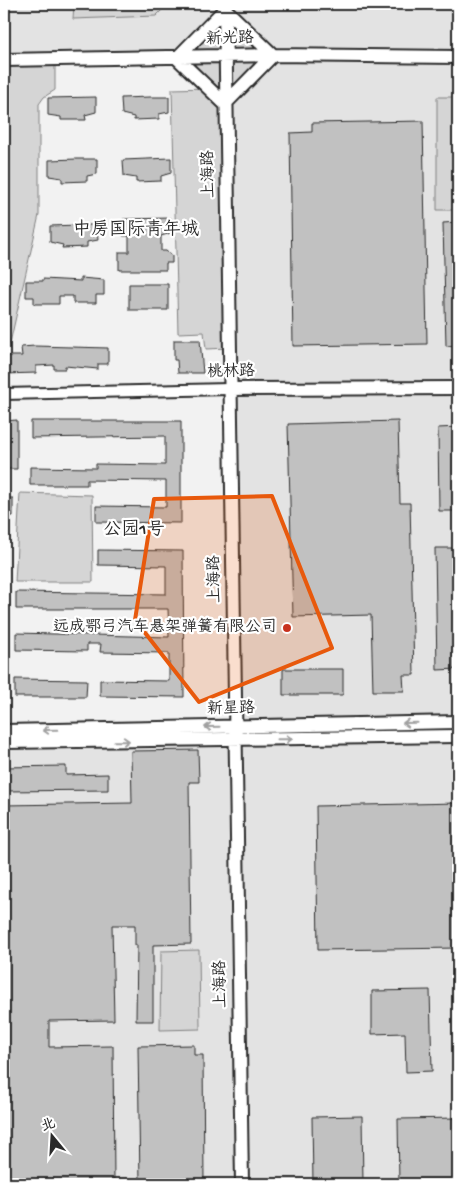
<svg xmlns="http://www.w3.org/2000/svg" width="462" height="1188" viewBox="0 0 462 1188" font-family="'Gochi Hand','LXGW WenKai TC',sans-serif">
<style>
.built{fill:#e3e3e3}
.green{fill:#d5d5d5;stroke:#808080}
.building{fill:#c1c1c1;stroke:#2b2b2b}
.lines{fill:none;stroke-linecap:round;stroke-linejoin:round}
.minor-casing{stroke:#2b2b2b;stroke-width:14}
.tertiary-casing{stroke:#2b2b2b;stroke-width:16}
.minor{stroke:#fff;stroke-width:10}
.tertiary{stroke:#fff;stroke-width:12}
.oneway{stroke:#a0a0a0}
.marked{fill:#e8590c;fill-opacity:0.2;stroke:#e8590c;stroke-width:4;stroke-linejoin:round}
.poi-dot{fill:#c8321e;stroke:#fff;stroke-width:2}
.labels{text-anchor:middle;dominant-baseline:central;stroke-width:4.5;stroke-linejoin:round;paint-order:stroke}
.street-label{font-size:16px;fill:#2b2b2b;stroke:#fff}
.poi-label{font-size:16px;fill:#2b2b2b;stroke:#fff;text-anchor:end}
.neighbourhood-label{font-size:18px;fill:#2b2b2b;stroke:#fff}
</style>
<rect width="100%" height="100%" fill="#f2f2f2"/>
<filter id="ink" filterUnits="userSpaceOnUse"><feTurbulence type="fractalNoise" baseFrequency=".02" numOctaves="2"/><feDisplacementMap in="SourceGraphic" scale="10" xChannelSelector="R" yChannelSelector="G"/><feConvolveMatrix kernelMatrix="1 2 1 2 8 2 1 2 1" color-interpolation-filters="sRGB"/></filter>
<g filter="url(#ink)">
<path class="built" d="M4 4H458V723L234 726 225 104 177 58 4 60Z
M458 736V1184H4V744Z"/>
<path class="green" d="M74 4H168L156 16 73 19Z
M225 9 273 55 225 104 229 348 206 349 204 332 178 333 172 89 208 88 177 58Z
M4 60H55V90L44 97 39 104V215L10 343 4 351Z
M437 97H458V210H437Z
M20 493 92 495 93 582H15Z
M199 950 200 1029 160 1030 161 951Z"/>
<path class="building" d="M96 97V112L85 115 86 120H61V117L48 115V98Z
M150 97H169V112L159 114V119L134 120V117L122 114 121 98Z
M423 121 427 344 293 346 290 133 312 132V123Z
M171 158V173L161 176V181L136 182V178L124 176 123 160Z
M77 159H97V174L87 176V181L62 182V178L49 176V160Z
M171 218V233L161 236V251H166L172 256V263H166V270H119V252H129V236H123V219Z
M458 222V345L446 346 443 223Z
M78 225H97L98 240 87 242V247L62 248 63 245 50 242V226Z
M81 278 104 280V295H96V303H73V296H59V304H34V297H26V281H43V279L81 281Z
M129 284H168V310H129Z
M174 340H200L203 373H178L177 360H174Z
M35 346 108 348V364H98V369L65 366V369H54V365L36 366V373L4 374V356H22L21 347Z
M17 420V469H4V421Z
M31 421H181V523L96 522V506L166 507V481L87 480V485H30V467L96 468V464L165 465V436L31 438Z
M398 421 400 503H410L414 675H403L404 691H373L371 615 293 617 288 424Z
M458 427V511H439L438 428Z
M4 498H13V516H4Z
M435 548H458V669L437 670Z
M98 550 183 551 184 697 100 696V680L169 681V653L100 652 101 644H87V651L16 650V633L169 637 168 609H16V592L166 594V566L98 565Z
M283 669H343V695H283Z
M15 679 87 680 86 697H15Z
M198 750 199 782H189L191 944 153 945V1021H136L137 945H135V925H112L114 1020 49 1021V1047L113 1046 114 1184H4V805L132 803 131 751Z
M66 766V775L108 774V790L4 791V767Z
M458 803V948L318 950 316 806Z
M430 990 432 1071 406 1072 405 1033 372 1034V991Z
M194 1045V1055H203L204 1184H140L138 1046Z
M362 1116 363 1184H313L312 1117Z
M458 1118V1184H399L398 1119Z"/>
<g class="lines">
<g class="minor-casing">
<path id="minor" d="M4 394 229 389"/>
</g>
<g class="tertiary-casing">
<path id="tertiary" d="M225 4 242 1184
M225 9 273 55 225 104 177 58Z
M4 60 273 55 458 57
M229 389 458 388
M4 731 458 722
M4 742 458 736"/>
</g>
<use href="#minor" class="minor"/>
<use href="#tertiary" class="tertiary"/>
</g>
<defs><path id="oneway-shaft" d="M-6 0H5M1.5-3L5.5 0L1.5 3" fill="none" stroke-width="1.6" stroke-linecap="round" stroke-linejoin="round" transform="scale(1.25)"/></defs>
<g class="oneway">
<use href="#oneway-shaft" transform="translate(410 723) rotate(179)"/>
<use href="#oneway-shaft" transform="translate(212 727) rotate(179)"/>
<use href="#oneway-shaft" transform="translate(50 730) rotate(179)"/>
<use href="#oneway-shaft" transform="translate(285 739) rotate(-1)"/>
<use href="#oneway-shaft" transform="translate(122 741) rotate(-1)"/>
</g>
</g>
<path class="marked" d="M272 496 332 648 199 702 135 620 154 499Z"/>
<circle class="poi-dot" cx="287" cy="628" r="5"/>
<g class="labels">
<g class="street-label">
<text transform="translate(230 40) rotate(-2)">新光路</text>
<text transform="translate(210 174) rotate(-91)">上海路</text>
<text transform="translate(231 373) rotate(-1)">桃林路</text>
<text transform="translate(216 579) rotate(-91)">上海路</text>
<text transform="translate(231 710) rotate(-1)">新星路</text>
<text transform="translate(222 984) rotate(-91)">上海路</text>
</g>
<g class="poi-label">
<text x="277" y="628">远成鄂弓汽车悬架弹簧有限公司</text>
</g>
<g class="neighbourhood-label">
<text x="136" y="230">中房国际青年城</text>
<text x="134" y="530">公园1号</text>
</g>
</g>
<rect width="462" height="1188" fill="none" stroke="#fff" stroke-width="20"/>
<rect x="10" y="10" width="442" height="1168" fill="none" stroke="#2b2b2b" stroke-width="2" filter="url(#ink)"/>
<g transform="translate(52 1136) rotate(342)" stroke="#ffffff" stroke-width="4" paint-order="stroke">
<path d="M0-4L9 19L0 12L-9 19Z" fill="#2b2b2b"/>
<text y="-8" font-size="14" font-weight="bold" text-anchor="middle" fill="#2b2b2b">北</text>
</g>
</svg>
